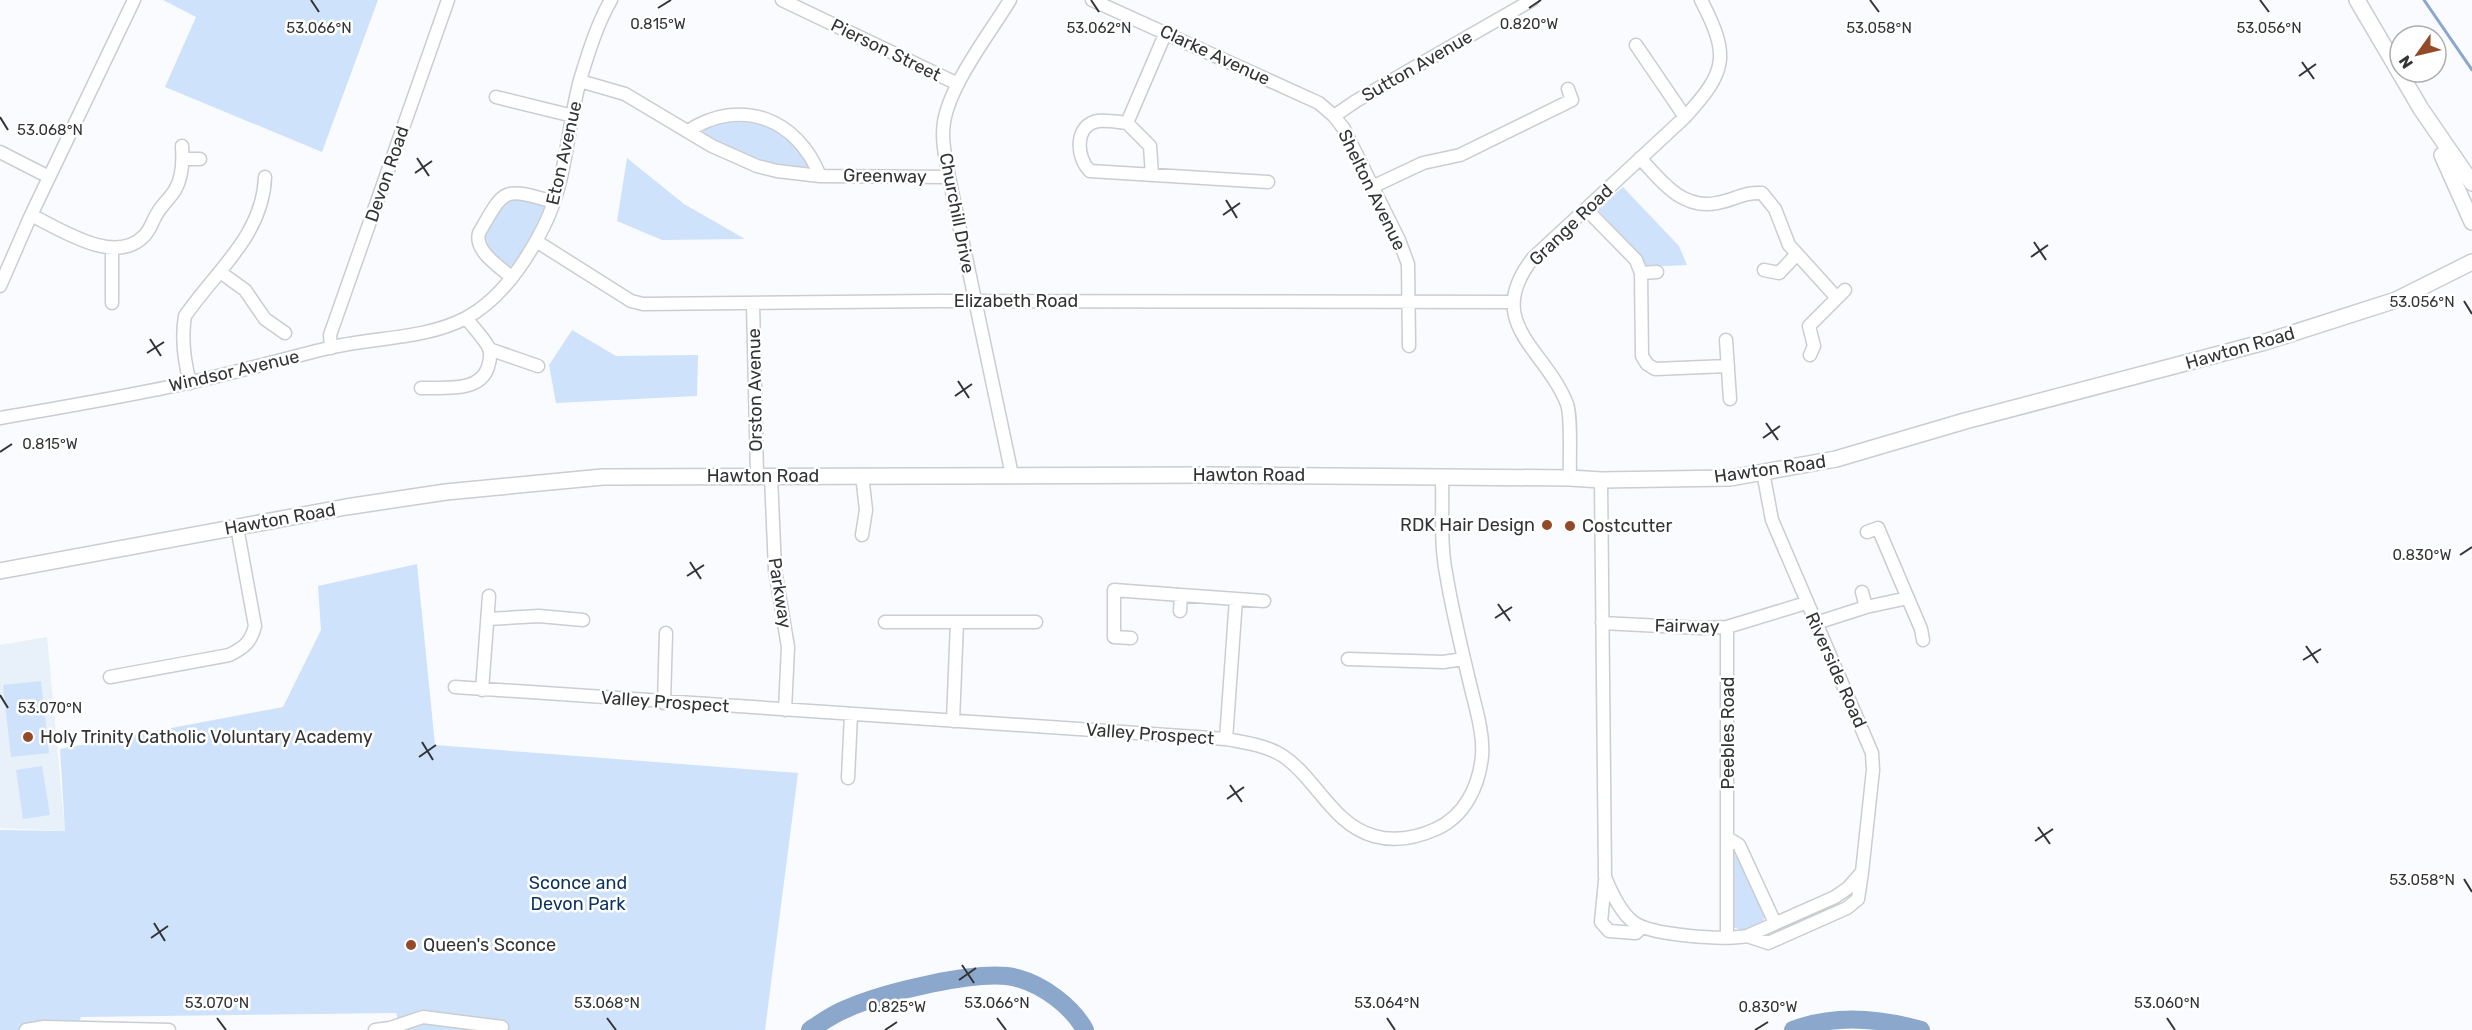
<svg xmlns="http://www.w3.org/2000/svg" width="2472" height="1030" viewBox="0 0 2472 1030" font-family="Rubik,sans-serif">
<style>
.built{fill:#e8f0fa}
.green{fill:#cee2fb}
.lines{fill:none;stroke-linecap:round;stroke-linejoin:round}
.stream{stroke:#8ba7cb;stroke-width:3}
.river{stroke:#8ba7cb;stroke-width:18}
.minor-casing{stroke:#cacdd1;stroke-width:15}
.tertiary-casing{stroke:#cacdd1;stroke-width:18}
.minor{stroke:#fff;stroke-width:12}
.tertiary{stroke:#fff;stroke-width:15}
.ticks{fill:none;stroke:#333436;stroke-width:2}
.poi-dot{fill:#924a28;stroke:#fff;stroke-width:2}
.labels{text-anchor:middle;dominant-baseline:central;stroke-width:5;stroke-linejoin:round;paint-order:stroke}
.street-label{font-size:18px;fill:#333436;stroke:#fff}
.poi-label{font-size:18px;fill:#333436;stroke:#fff;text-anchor:start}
.park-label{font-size:18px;fill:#0a325f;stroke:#fff}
.ticks-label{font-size:15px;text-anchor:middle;fill:#333436;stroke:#fff;stroke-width:5;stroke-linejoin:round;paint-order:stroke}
</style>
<rect width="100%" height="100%" fill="#f9fbfe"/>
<path class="built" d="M47 637 65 831 0 828V645Z"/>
<path class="green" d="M163 0H378L322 152 165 87 196 17Z
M732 121C771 123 788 132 809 166L805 171C770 164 730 157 702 133L705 126Z
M627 158 684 204 745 239 662 240 617 221Z
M1623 187 1679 246 1687 265 1647 267 1640 256 1597 209Z
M507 197 542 203 544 208 532 236 513 265 509 267 485 249 482 238Z
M572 330 616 356 698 355 697 396 556 403 549 365Z
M417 564 435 745 798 773 765 1030H401L396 1013 81 1017 76 1030H0V830L65 831 60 749 283 707 321 630 318 586Z
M41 681 49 753 11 757 3 685Z
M42 766 50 815 23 819 16 770Z
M1736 855 1765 916 1762 923 1743 931 1733 927V856Z"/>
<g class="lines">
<path class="stream" d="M2424 0 2472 70"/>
<path class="river" d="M810 1030C822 1022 833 1014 846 1009 881 993 981 968 1017 978 1043 985 1072 1006 1085 1030
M1793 1030C1834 1014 1879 1018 1921 1030"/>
<g class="minor-casing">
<path id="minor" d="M782 0 958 84
M1010 0C990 33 950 84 944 122 941 141 946 159 949 177L1012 475
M1092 0 1319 103 1334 116 1344 129 1399 240 1408 264 1409 346
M1166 32 1127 123C1118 122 1107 120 1098 121 1074 125 1076 158 1090 171L1268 182
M1636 45 1685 117
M580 81 625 94 712 146 757 166 777 171 820 176 949 177
M496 97 573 116
M1334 116 1356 101 1532 0
M1127 123 1150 146 1152 175
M688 131C741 97 797 118 820 176
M0 152 49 177
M1640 158C1661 181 1682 210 1717 203 1735 200 1743 192 1762 193L1775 209 1789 245 1837 298
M183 159H200
M1372 187 1423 163 1460 155 1572 100 1568 89
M1587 210 1636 260 1641 273 1642 356 1647 364 1655 369 1728 366
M31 215C62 230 115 266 144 236 151 229 153 219 158 212 163 204 170 198 175 190 183 177 183 160 182 146
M536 241 631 301 643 304 935 301 1513 302
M112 249V303
M1764 270 1779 273 1797 254
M220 272 245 290 265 319 285 333
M1641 273 1657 272
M511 277C499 266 474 251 479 233 505 188 502 187 554 202
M0 286 31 215 134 0
M753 304 757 475
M1726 340 1730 399
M331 348 330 335 448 0
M489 349 538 366
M1810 355 1814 346 1809 326 1845 290
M190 383C184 360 181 339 185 316 216 271 263 235 265 177
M421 388C444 387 480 393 488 367 490 361 491 354 489 348 484 338 473 327 466 318
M0 418C64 407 129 396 192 382 239 372 286 358 333 347 377 337 426 339 466 318 501 299 527 260 544 226 567 180 567 128 580 80 588 54 597 24 611 0
M771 476 775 570 788 647 785 710
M1570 478C1569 460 1572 418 1567 404 1545 348 1482 323 1533 258L1685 117C1727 71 1730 56 1701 0
M1601 480 1605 877C1611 892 1619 910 1632 921 1649 936 1724 940 1747 936L1835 897 1848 888 1862 872 1873 770 1872 753 1866 739 1772 520 1763 472
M1867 532 1878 528 1921 629 1923 640
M862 535 866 510 862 475
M1862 592 1866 607
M1180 611 1181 595 1264 601
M488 619 539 616 583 620
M885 622H1036
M1602 623 1701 628 1727 627 1806 603
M1816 623 1866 607 1908 598
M1131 638 1114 637V590L1181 595
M1348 659 1443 662 1464 659
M110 677 229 655C244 648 251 642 255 626L237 527
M455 687 1226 739C1246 743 1266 745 1283 756 1317 779 1332 824 1374 836 1395 842 1416 838 1436 829 1465 816 1479 786 1482 756 1484 733 1475 706 1470 684 1461 647 1452 610 1446 573 1440 542 1443 508 1442 477
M482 690 489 596
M664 703 666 633
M953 721 957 622
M1226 739 1236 599
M848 778 851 714
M1728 838 1739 845 1775 923
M1605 881 1601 922 1609 931 1636 933 1642 927
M1747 936 1768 943 1847 908 1858 899 1862 872
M1727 937V627
M26 1030 44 1027 169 1030
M375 1030 390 1028 423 1017 502 1027"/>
</g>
<g class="tertiary-casing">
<path id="tertiary" d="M2357 0 2421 109 2472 183
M2442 155 2472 222
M0 571 346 507 446 492 603 477 1208 475 1570 478 1601 480 1730 478 1836 459 1965 421 2265 342 2396 300 2472 262"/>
</g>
<use href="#minor" class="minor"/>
<use href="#tertiary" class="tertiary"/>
</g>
<path class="ticks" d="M311 0 319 12M1091 0 1099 12M1870 0 1879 12M2260 0 2269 12M658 8 671 0M1529 8 1541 0M2302 62 2314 79M2299 76 2316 64M0 117 8 130M417 158 429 176M415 173 432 161M1226 200 1237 218M1223 215 1240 203M2034 242 2046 260M2031 257 2048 245M2464 301 2472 314M150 339 161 356M147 353 164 342M958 381 969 398M955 396 972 384M1766 423 1778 440M1763 438 1780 426M0 452 12 444M2460 555 2472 547M690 562 701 579M687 576 704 565M1498 604 1510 621M1495 618 1512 607M2306 646 2318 663M2303 660 2321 649M0 695 8 708M422 742 433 760M419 757 436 745M1230 785 1242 802M1227 799 1244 787M2038 827 2050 844M2035 841 2053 829M2464 879 2472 892M154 923 165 941M151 938 168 926M962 965 974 983M959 980 976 968M217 1018 226 1030M607 1018 616 1030M997 1018 1006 1030M1387 1018 1395 1030M2167 1018 2175 1030M885 1030 897 1022M1755 1030 1768 1022"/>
<g class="poi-dot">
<circle cx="1547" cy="525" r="6"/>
<circle cx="1570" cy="526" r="6"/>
<circle cx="28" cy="737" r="6"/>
<circle cx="411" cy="945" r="6"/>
</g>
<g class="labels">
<g class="street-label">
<text transform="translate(886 50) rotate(26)">Pierson Street</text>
<text transform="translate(1215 55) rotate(25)">Clarke Avenue</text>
<text transform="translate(1417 66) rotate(-30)">Sutton Avenue</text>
<text transform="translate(564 153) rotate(-77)">Eton Avenue</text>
<text transform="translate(387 174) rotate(-71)">Devon Road</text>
<text transform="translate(885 176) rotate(1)">Greenway</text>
<text transform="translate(1372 190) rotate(64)">Shelton Avenue</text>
<text transform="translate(957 213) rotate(79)">Churchill Drive</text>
<text transform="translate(1571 225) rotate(-44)">Grange Road</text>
<text x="1016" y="301">Elizabeth Road</text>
<text transform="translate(2240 348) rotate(-16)">Hawton Road</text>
<text transform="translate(234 371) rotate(-13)">Windsor Avenue</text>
<text transform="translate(755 390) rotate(-91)">Orston Avenue</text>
<text transform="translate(1770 469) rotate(-8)">Hawton Road</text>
<text x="1249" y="475">Hawton Road</text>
<text x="763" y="476">Hawton Road</text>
<text transform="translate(280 519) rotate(-10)">Hawton Road</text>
<text transform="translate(780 593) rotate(81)">Parkway</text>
<text transform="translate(1687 626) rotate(1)">Fairway</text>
<text transform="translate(1836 670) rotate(66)">Riverside Road</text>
<text transform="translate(665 702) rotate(4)">Valley Prospect</text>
<text transform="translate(1728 733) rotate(-90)">Peebles Road</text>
<text transform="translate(1150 734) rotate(4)">Valley Prospect</text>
</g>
<g class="poi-label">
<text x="1535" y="525" text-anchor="end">RDK Hair Design</text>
<text x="1582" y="526">Costcutter</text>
<text x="40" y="737">Holy Trinity Catholic Voluntary Academy</text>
<text x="423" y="945">Queen's Sconce</text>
</g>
<g class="park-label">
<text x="578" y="883">Sconce and<tspan x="578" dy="21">Devon Park</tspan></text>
</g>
</g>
<g class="ticks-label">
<text x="658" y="29">0.815°W</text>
<text x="1529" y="29">0.820°W</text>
<text x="319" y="33">53.066°N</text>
<text x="1099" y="33">53.062°N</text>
<text x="1879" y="33">53.058°N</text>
<text x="2269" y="33">53.056°N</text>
<text x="50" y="135">53.068°N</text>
<text x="2422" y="307">53.056°N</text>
<text x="50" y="449">0.815°W</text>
<text x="2422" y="560">0.830°W</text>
<text x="50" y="713">53.070°N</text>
<text x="2422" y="885">53.058°N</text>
<text x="217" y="1008">53.070°N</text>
<text x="607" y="1008">53.068°N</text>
<text x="997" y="1008">53.066°N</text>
<text x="1387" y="1008">53.064°N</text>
<text x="2167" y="1008">53.060°N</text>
<text x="897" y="1012">0.825°W</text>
<text x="1768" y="1012">0.830°W</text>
</g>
<g transform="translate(2418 54) rotate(236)"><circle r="28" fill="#ffffff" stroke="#adaeaf" stroke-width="1.5"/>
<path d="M0-4.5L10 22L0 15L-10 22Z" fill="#924a28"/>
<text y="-9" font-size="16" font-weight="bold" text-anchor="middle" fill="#333436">N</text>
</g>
</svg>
